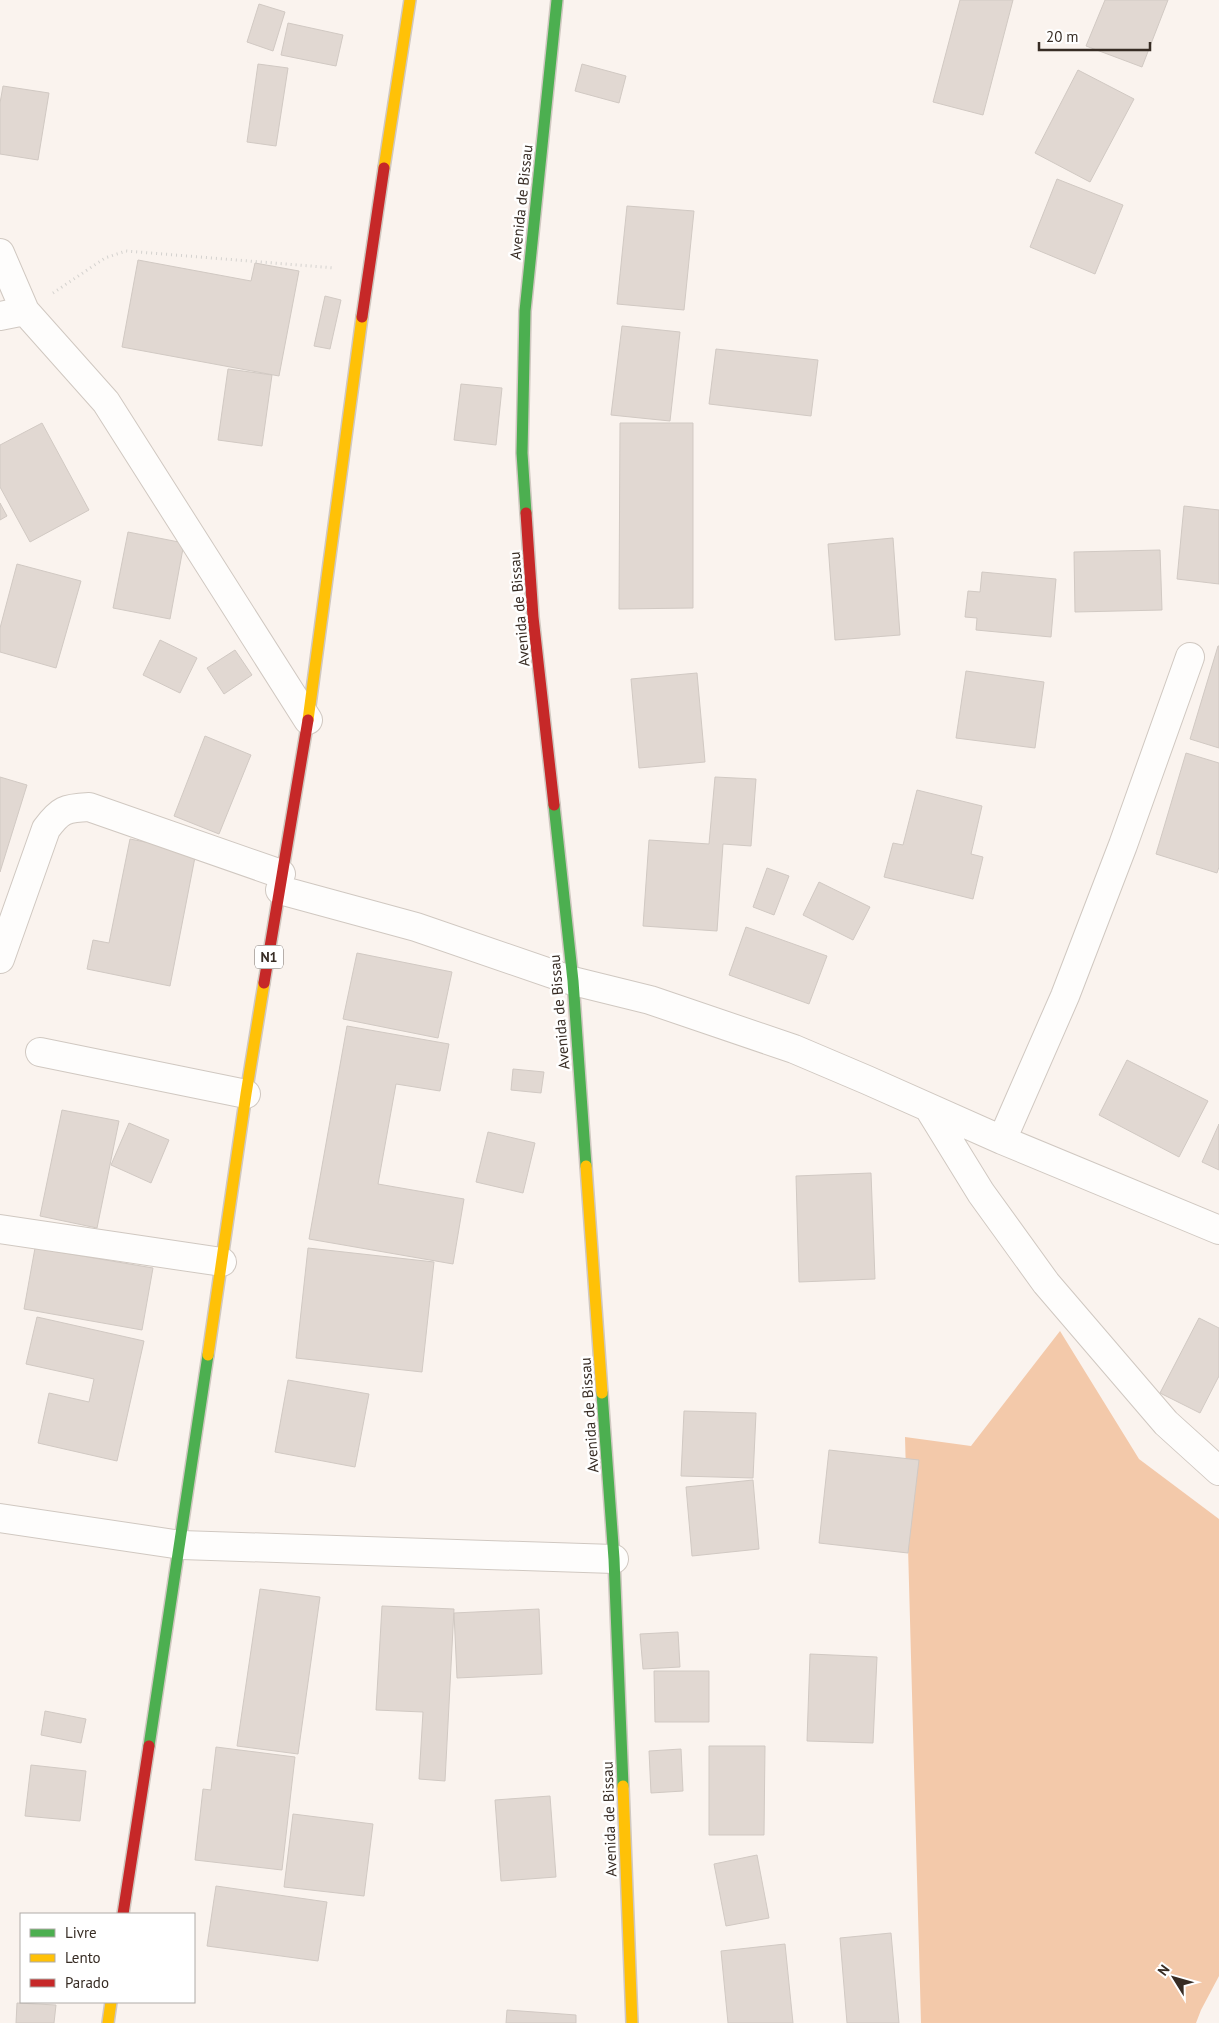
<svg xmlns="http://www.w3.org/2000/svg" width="1219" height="2023" viewBox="0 0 1219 2023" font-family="'PT Sans',sans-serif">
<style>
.forest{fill:#f3c9aa}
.building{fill:#e1d8d2;stroke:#d1c9c3}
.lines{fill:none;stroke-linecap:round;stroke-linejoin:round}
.street-casing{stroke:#d0c8c1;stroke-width:30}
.fast-casing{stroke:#d0c8c1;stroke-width:14}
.slow-casing{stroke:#d0c8c1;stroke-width:14}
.jam-casing{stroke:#d0c8c1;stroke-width:14}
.path{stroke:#d4d2cf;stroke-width:3;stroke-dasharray:1 4;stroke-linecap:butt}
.street{stroke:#fefdfc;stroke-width:28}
.fast{stroke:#4caf50;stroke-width:11}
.slow{stroke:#ffc107;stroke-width:11}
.jam{stroke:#c62828;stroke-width:11}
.labels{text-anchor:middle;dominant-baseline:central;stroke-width:5;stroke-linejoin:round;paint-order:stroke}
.shield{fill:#fff;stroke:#736b66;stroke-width:1}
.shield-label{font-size:14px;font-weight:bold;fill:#372c24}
.street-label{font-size:15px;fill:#372c24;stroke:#fff}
</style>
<rect width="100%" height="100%" fill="#faf3ee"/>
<path class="forest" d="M1060 1331 1139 1459 1219 1519V1976L1201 2010 1196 2023H921L905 1437 971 1446Z"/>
<path class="building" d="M960 0H1013L983 115 933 102Z
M1105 0H1168L1142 67 1086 46Z
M259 4 285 12 273 51 247 42Z
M288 23 343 35 336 66 281 55Z
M258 64 288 68 276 146 247 142Z
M582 64 626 76 619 103 575 91Z
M1078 70 1134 99 1090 182 1035 153Z
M3 86 49 93 38 160 0 154V103Z
M1057 179 1123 205 1095 274 1030 247Z
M627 206 694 211 684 310 617 304Z
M138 260 251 281 255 263 299 271 279 376 122 347Z
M325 296 341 300 330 349 314 346Z
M622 326 680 332 670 421 611 415Z
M716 349 818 360 811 416 709 404Z
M228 369 272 375 262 446 218 440Z
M461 384 502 388 496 445 454 440Z
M42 423 89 510 30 542 0 487V445Z
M620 423H693V608L619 609Z
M0 503 7 516 0 520Z
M1184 506 1219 510V584L1177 579Z
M128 532 184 543 170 619 113 608Z
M893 538 900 635 835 640 828 544Z
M1160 550 1162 610 1075 612 1074 552Z
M17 564 81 581 56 668 0 652V628Z
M982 572 1056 579 1051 637 976 630 977 618 965 617 968 591 980 592Z
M160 640 197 658 180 693 143 675Z
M1218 646H1219V748L1190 739Z
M235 650 252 675 224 694 207 668Z
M966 671 1044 682 1035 748 956 738Z
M697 673 705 762 639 768 631 679Z
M205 736 251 755 219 834 174 816Z
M1186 753 1219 763V867L1217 873 1156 854Z
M0 777 27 785 0 872Z
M715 777 756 779 751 846 723 844 717 931 643 926 649 840 709 844Z
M917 790 982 806 971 854 983 857 973 899 884 877 893 843 903 845Z
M130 839 196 852 170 986 87 969 93 940 109 943Z
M767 868 789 876 774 915 753 907Z
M819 882 870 907 853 940 803 915Z
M746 927 827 956 809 1004 729 975Z
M357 953 452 972 438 1038 343 1019Z
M347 1026 449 1044 440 1091 396 1084 378 1184 464 1199 453 1264 309 1239Z
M1127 1060 1208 1101 1179 1157 1099 1115Z
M513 1069 544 1072 541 1093 511 1090Z
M62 1110 119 1121 97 1228 40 1216Z
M129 1123 169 1140 151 1183 111 1165Z
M1219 1124V1170L1202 1162Z
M488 1132 535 1143 523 1193 476 1182Z
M871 1173 875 1279 799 1282 796 1176Z
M35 1248 153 1268 142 1330 24 1309Z
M308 1248 434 1262 422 1372 296 1358Z
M37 1317 144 1341 117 1461 38 1443 49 1393 89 1402 94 1379 26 1364Z
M1199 1318 1219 1328V1376L1200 1413 1160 1393Z
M288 1380 369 1394 355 1467 275 1452Z
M684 1411 756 1413 753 1478 681 1476Z
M829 1450 919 1460 908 1553 819 1543Z
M753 1480 759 1549 692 1556 686 1487Z
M260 1589 320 1597 298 1754 237 1746Z
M382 1606 454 1609 445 1781 419 1779 423 1712 376 1710Z
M539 1609 542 1674 457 1678 454 1613Z
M678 1632 680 1667 643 1669 640 1634Z
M810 1654 877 1657 873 1743 807 1741Z
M654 1671H709V1722H655Z
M45 1711 86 1719 81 1743 41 1735Z
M709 1746H765L764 1835H709Z
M216 1747 295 1757 282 1870 195 1860 203 1789 211 1790Z
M681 1749 683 1791 651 1793 649 1751Z
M31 1765 86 1771 80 1821 25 1816Z
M550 1796 556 1877 501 1881 495 1800Z
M293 1814 373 1824 364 1896 284 1887Z
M757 1855 769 1918 726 1926 714 1864Z
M216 1886 327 1902 318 1961 207 1946Z
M891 1933 899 2023H847L840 1938Z
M785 1944 793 2023H728L721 1951Z
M17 2003 56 2005 54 2023H16Z
M507 2010 576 2015V2023H506Z"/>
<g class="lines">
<g class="street-casing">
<path id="street" d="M0 253 25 311 106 402 308 720
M0 316 25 311
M280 890 416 927 573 981 650 1000 794 1049 867 1080 1002 1140 1219 1230
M0 959 46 829C60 810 65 808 89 807L281 874
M40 1052 246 1094
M928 1107 981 1193 1046 1283 1166 1423 1219 1471
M1002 1140 1065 996 1123 845 1190 657
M0 1229 222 1262
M0 1518 181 1545 614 1559"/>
</g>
<g class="fast-casing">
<path id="fast" d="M526 513 522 453 525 311 557 0
M554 805 573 981 586 1166
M602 1393 614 1559 623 1786
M149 1746 208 1355"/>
</g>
<g class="slow-casing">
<path id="slow" d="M384 168 410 0
M308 720 362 317
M586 1166 602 1393
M208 1355 246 1094 264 983
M623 1786 632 2023
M108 2023 111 2002"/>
</g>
<g class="jam-casing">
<path id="jam" d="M362 317 384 168
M526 513 533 617 554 805
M264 983 308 720
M123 1914 149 1746"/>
</g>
<path class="path" d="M53 293 105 258 126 251 335 268"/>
<use href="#street" class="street"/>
<use href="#fast" class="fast"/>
<use href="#slow" class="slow"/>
<use href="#jam" class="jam"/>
</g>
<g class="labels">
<rect class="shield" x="255" y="945.5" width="28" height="23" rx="4"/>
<g class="shield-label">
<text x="269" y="957">N1</text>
</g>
<g class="street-label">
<text transform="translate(521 202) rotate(-84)">Avenida de Bissau</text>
<text transform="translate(519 609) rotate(-95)">Avenida de Bissau</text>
<text transform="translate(559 1012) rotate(-95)">Avenida de Bissau</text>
<text transform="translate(589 1415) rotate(-94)">Avenida de Bissau</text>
<text transform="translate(609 1819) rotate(-92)">Avenida de Bissau</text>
</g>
</g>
<rect x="20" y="1913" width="175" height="90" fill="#ffffff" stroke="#afaba7"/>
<rect x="30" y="1929" width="25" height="8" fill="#4caf50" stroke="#afaba7"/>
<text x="65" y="1938" font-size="15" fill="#372c24">Livre</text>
<rect x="30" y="1954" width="25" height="8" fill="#ffc107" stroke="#afaba7"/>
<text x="65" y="1963" font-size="15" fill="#372c24">Lento</text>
<rect x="30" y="1979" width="25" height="8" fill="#c62828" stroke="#afaba7"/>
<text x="65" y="1988" font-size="15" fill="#372c24">Parado</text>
<g transform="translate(1174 1978) rotate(307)" stroke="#ffffff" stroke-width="4" paint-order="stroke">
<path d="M0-4L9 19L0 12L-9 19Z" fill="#372c24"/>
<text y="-8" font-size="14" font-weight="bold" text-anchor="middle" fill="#372c24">N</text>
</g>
<path d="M1039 42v8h111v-8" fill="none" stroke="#372c24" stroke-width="2.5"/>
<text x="1046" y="42" font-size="15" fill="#372c24" stroke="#ffffff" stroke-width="4" paint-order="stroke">20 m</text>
</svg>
